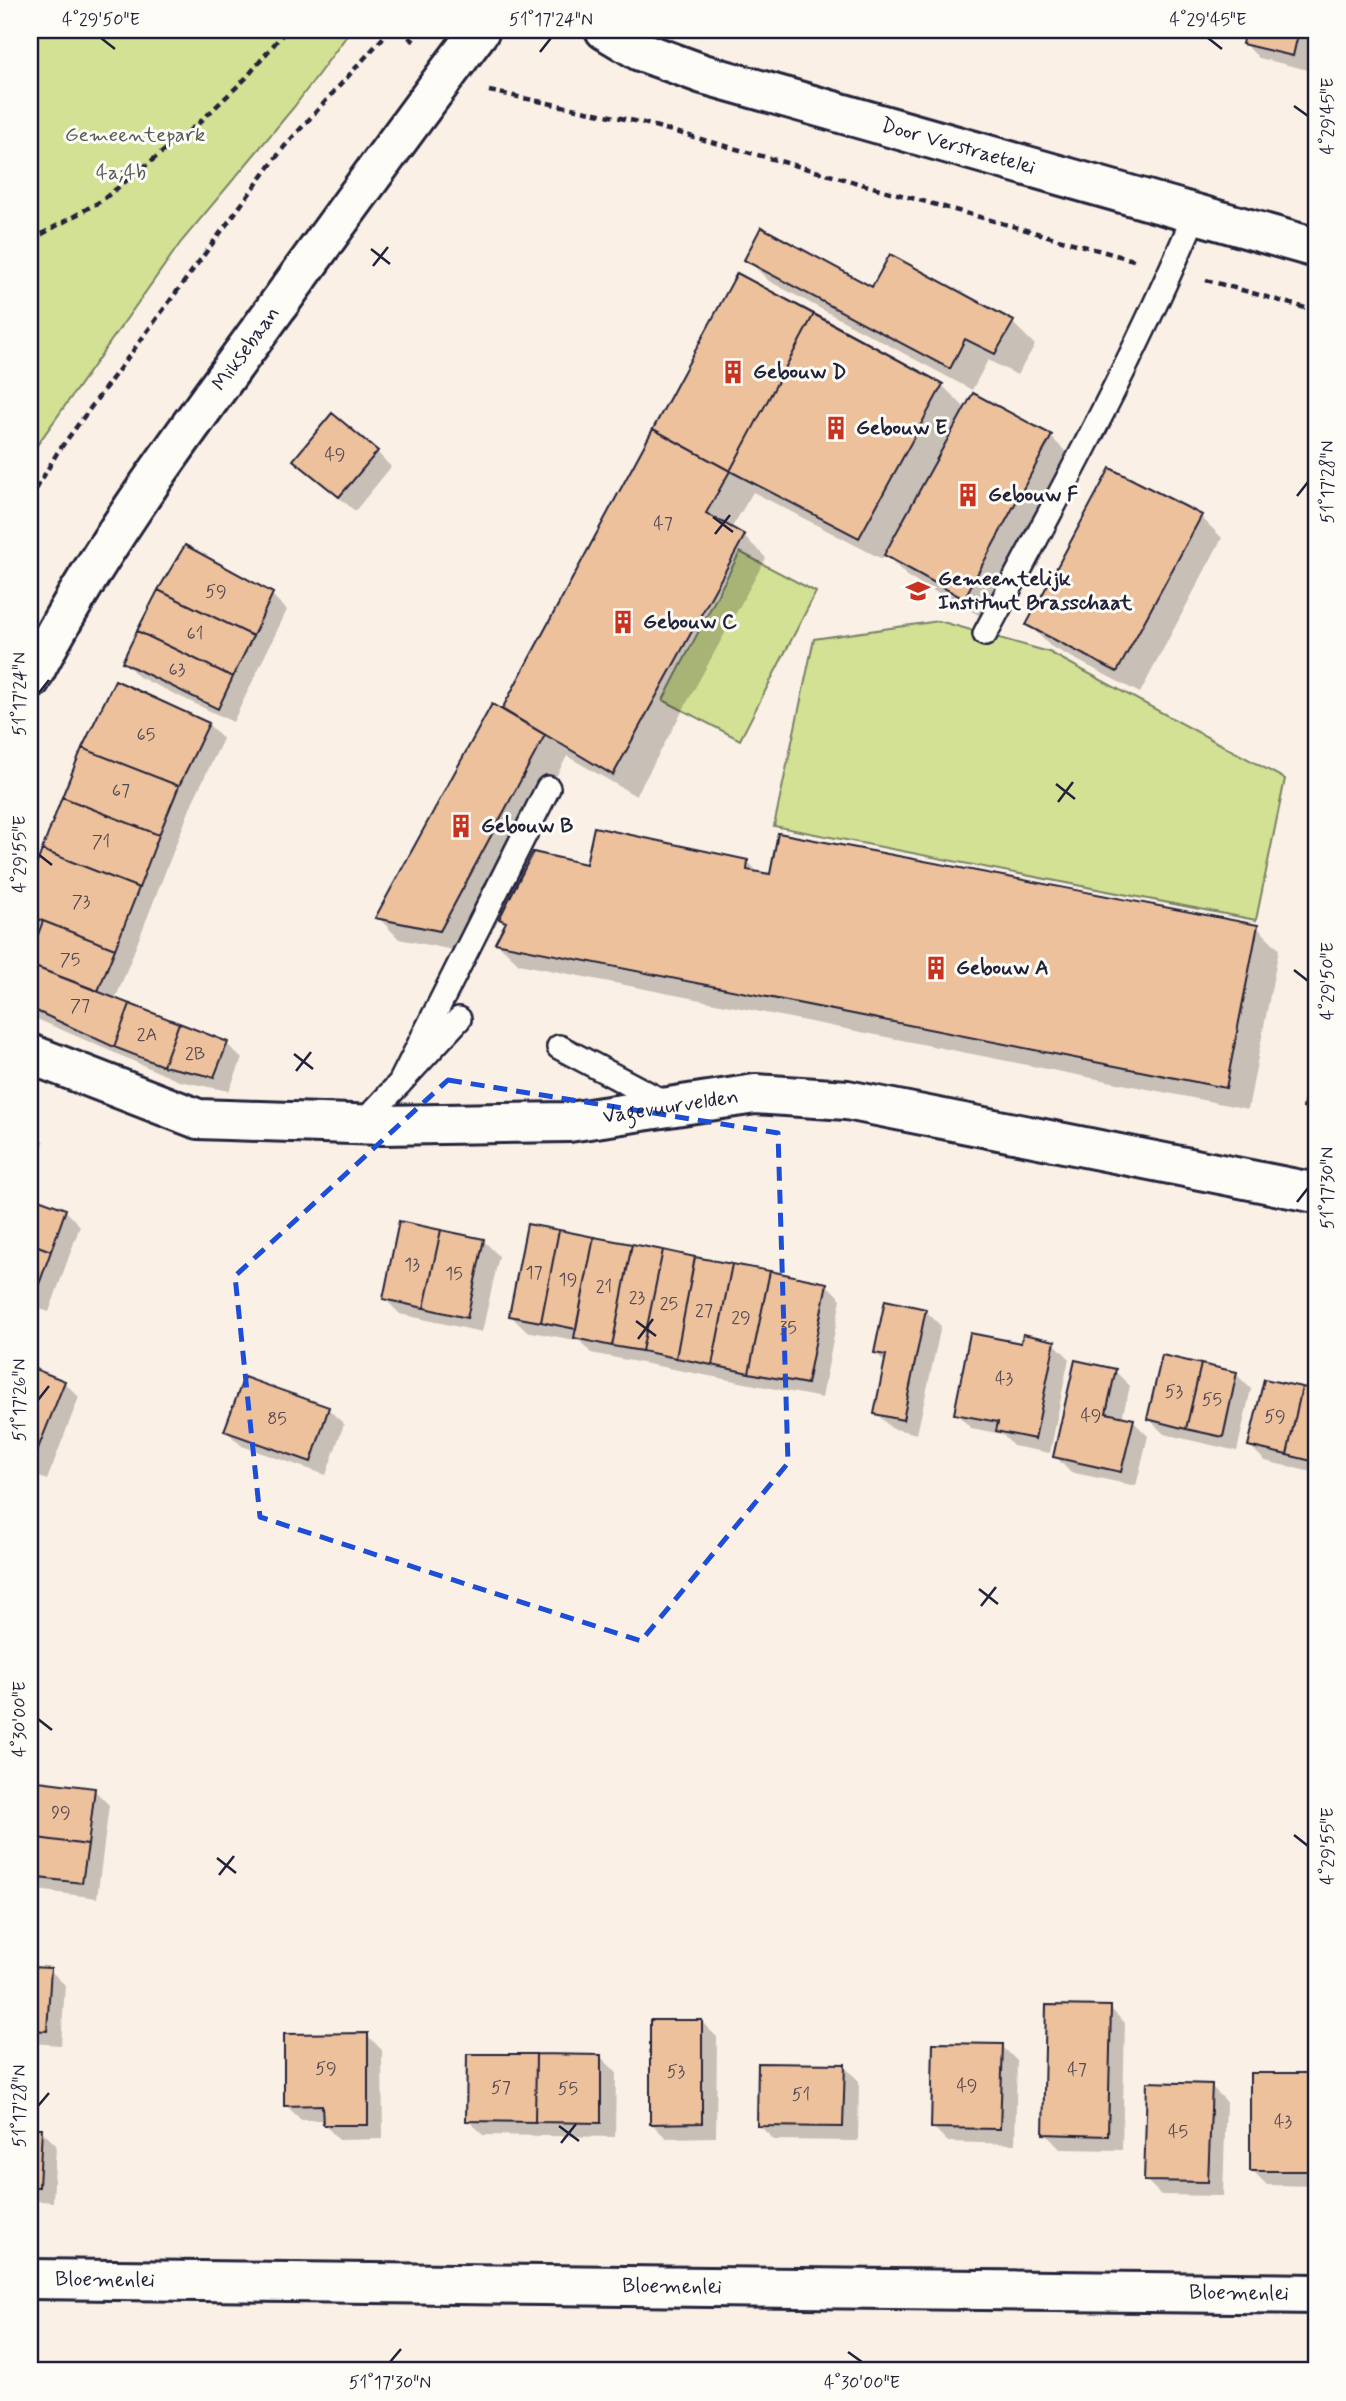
<svg xmlns="http://www.w3.org/2000/svg" width="1346" height="2401" viewBox="0 0 1346 2401" font-family="Mynerve,sans-serif">
<style>
.green{fill:#d2e194;stroke:#7a8268;stroke-width:2}
.shadow{fill:#0003}
.building{fill:#eec19d;stroke:#22223b;stroke-width:2}
.lines{fill:none;stroke-linecap:round;stroke-linejoin:round}
.service-casing{stroke:#22223b;stroke-width:28}
.minor-casing{stroke:#22223b;stroke-width:44}
.secondary-casing{stroke:#22223b;stroke-width:44}
.path{stroke:#22223b;stroke-width:4.5;stroke-dasharray:7 5;stroke-linecap:butt}
.service{stroke:#fdfcf7;stroke-width:23}
.minor{stroke:#fdfcf7;stroke-width:38}
.secondary{stroke:#fdfcf7;stroke-width:38}
.marked{fill:none;stroke:#1d4ed8;stroke-width:5;stroke-dasharray:14 9;stroke-linejoin:round}
.ticks{fill:none;stroke:#22223b;stroke-width:2.5}
.labels{text-anchor:middle;dominant-baseline:central;stroke-width:6;stroke-linejoin:round;paint-order:stroke}
.number-label{font-size:18px;fill:#554a54}
.park-label{font-size:21px;fill:#575b56;stroke:#fdfcf7}
.street-label{font-size:21px;fill:#22223b;stroke:#fdfcf7}
.poi-label{font-size:21px;font-weight:bold;fill:#22223b;stroke:#fdfcf7;text-anchor:start}
.neatline{fill:none;stroke:#22223b;stroke-width:2.5}
.ticks-label{font-size:18px;text-anchor:middle;fill:#22223b}
</style>
<rect width="100%" height="100%" fill="#faf0e5"/>
<filter id="ink" filterUnits="userSpaceOnUse"><feTurbulence type="fractalNoise" baseFrequency=".0143" numOctaves="2"/><feDisplacementMap in="SourceGraphic" scale="14" xChannelSelector="R" yChannelSelector="G"/><feConvolveMatrix kernelMatrix="1 2 1 2 8 2 1 2 1" color-interpolation-filters="sRGB"/></filter>
<g filter="url(#ink)">
<path class="green" d="M30 30H351L294 107 181 242 30 455Z
M740 552 816 592 740 740 663 700Z
M939 621 1049 652 1285 779 1256 920 774 826 814 639Z"/>
<path class="shadow" d="M1155 30H1194L1191 40Z
M1247 30H1316L1308 70 1259 58 1244 43Z
M747 259 1013 323 1035 345 1017 375 988 360 972 390 769 281Z
M737 276 942 385 966 409 1051 437 1073 459 986 619 908 577 885 554 882 559 753 492 731 529 744 536 766 558 636 796 567 756 463 952 399 939 378 917 502 711Z
M377 452 391 467 355 511 295 460Z
M1200 516 1222 538 1140 693 1050 646 1028 624Z
M186 547 272 595 287 610 233 722 139 677 124 662Z
M208 724 223 739 193 801 115 1000 227 1044 242 1059 229 1091 179 1081 30 1016V961L42 928 30 920V886L84 748Z
M747 861 760 874 1257 927 1279 949 1248 1109 519 964 497 943 507 924 501 918Z
M1316 1057V1120L1305 1108Z
M30 1127 44 1142 30 1182Z
M30 1198 65 1210 80 1226 49 1312 30 1305Z
M484 1241 499 1256 482 1332 400 1314 385 1299Z
M826 1284 841 1299 822 1398 591 1353 580 1341 526 1331 511 1316Z
M926 1311 941 1326 917 1434 891 1428 876 1413 886 1363 876 1353Z
M1054 1343 1069 1358 1050 1453 1013 1446 1002 1434 971 1428 956 1413 1022 1345Z
M30 1369 64 1382 79 1397 47 1480 30 1473Z
M1115 1371 1130 1386 1122 1418 1133 1421 1148 1436 1136 1486 1070 1472 1055 1456Z
M1236 1374 1251 1389 1237 1451 1164 1434 1149 1419Z
M245 1379 328 1409 344 1424 326 1475 242 1446 226 1431Z
M1266 1381 1316 1392V1473L1265 1461 1250 1446Z
M30 1781 94 1790 109 1805 97 1898 30 1889Z
M30 1969 50 1970 65 1985 61 2045 30 2043Z
M1110 2008 1125 2023 1122 2150 1060 2149 1045 2133Z
M702 2022 717 2037 716 2137 666 2138 651 2123Z
M367 2035 382 2050 383 2139 339 2140 324 2124V2120H301L286 2105Z
M1002 2046 1017 2061 1015 2144 948 2142 933 2127Z
M601 2057 616 2072 615 2137 483 2135 468 2120Z
M844 2066 859 2081 858 2141 774 2140 759 2125Z
M1252 2075H1316V2186L1267 2185 1252 2170Z
M1211 2086 1226 2101 1223 2196 1161 2195 1146 2180Z
M30 2129 41 2130 56 2145 53 2202 30 2200Z"/>
<path class="building" d="M1245 30H1299L1293 56 1242 44Z
M761 227 872 287 890 254 1014 321 995 354 965 339 950 369 744 260Z
M737 273 814 314 730 471 653 429Z
M737 273 943 384 859 538 730 471 706 513 745 535 613 775 502 709Z
M814 314 943 384 859 538 730 471Z
M973 393 1052 435 964 599 884 555Z
M332 413 378 451 339 497 293 460Z
M653 429 730 471 706 513 745 535 613 775 502 709Z
M1110 468 1202 515 1117 672 1026 625Z
M185 545 273 593 253 636 158 590Z
M158 590 253 636 233 677 137 631Z
M137 631 233 677 218 709 122 662Z
M115 680 209 723 179 786 82 748Z
M492 704 545 735 440 931 375 918Z
M82 748 179 786 159 835 62 797Z
M62 797 159 835 139 888 42 850Z
M594 827 748 860 747 870 770 874 778 833 1258 925 1226 1088 495 943 506 922 499 919 533 852 586 864Z
M42 850 139 888 115 949 30 916V881Z
M43 921 115 949 98 991 30 965V956Z
M30 965 130 1004 114 1047 30 1008Z
M130 1004 179 1023 163 1066 114 1047Z
M179 1023 228 1042 214 1077 163 1066Z
M1316 1049V1112L1303 1108Z
M30 1196 66 1209 51 1251 30 1243Z
M399 1221 441 1230 424 1308 383 1299Z
M527 1224 559 1230 541 1322 509 1316Z
M441 1230 484 1239 467 1318 424 1308Z
M559 1230 594 1237 576 1329 541 1322Z
M594 1237 632 1244 612 1346 574 1338Z
M30 1243 51 1251 34 1298 30 1297Z
M632 1244 663 1250 642 1351 612 1346Z
M663 1250 695 1257 676 1358 642 1351Z
M695 1257 732 1264 712 1365 676 1358Z
M732 1264 770 1271 749 1373 712 1365Z
M770 1271 827 1283 807 1384 749 1373Z
M885 1300 926 1309 903 1420 874 1414 886 1355 874 1353Z
M970 1333 1021 1343 1023 1334 1055 1341 1035 1439 996 1431 998 1422 954 1414Z
M1162 1355 1201 1364 1186 1429 1147 1419Z
M1075 1360 1116 1369 1106 1413 1134 1419 1121 1472 1053 1457Z
M1201 1364 1237 1372 1223 1437 1186 1429Z
M30 1367 65 1381 31 1466 30 1465Z
M244 1377 329 1407 311 1462 224 1431Z
M1264 1379 1302 1387 1287 1455 1248 1446Z
M1302 1387 1316 1390V1462L1287 1455Z
M30 1780 95 1788 88 1845 30 1837Z
M30 1837 88 1845 82 1883 30 1877Z
M30 1967 51 1968 47 2031 30 2030Z
M1046 2005 1111 2006 1108 2136 1043 2134Z
M650 2020H702V2123L650 2124Z
M368 2033V2125H323L322 2105 284 2106V2034Z
M933 2043 1003 2044 1000 2129 931 2128Z
M467 2054H536L535 2122 466 2121Z
M536 2054 601 2055V2123L535 2122Z
M758 2063 845 2064 843 2127 757 2126Z
M1250 2073H1316V2171H1250Z
M1147 2082 1212 2084 1208 2182 1144 2181Z
M30 2128H42L39 2187H30Z"/>
<g class="lines">
<g class="service-casing">
<path id="service" d="M985 634C1059 496 1135 358 1195 214
M559 1047 671 1106
M400 1083 548 788
M362 1124 459 1019"/>
</g>
<g class="minor-casing">
<g id="minor">
<path id="s1" d="M605 30 640 51 703 74 1316 248"/>
<path id="s2" d="M30 1054 198 1119 382 1125 569 1122 755 1094 847 1100 1316 1193"/>
<path id="s3" d="M30 2279 1316 2294"/>
</g>
</g>
<g class="secondary-casing">
<g id="secondary">
<path id="s4" d="M30 680C93 557 175 446 257 334 331 232 404 130 480 30"/>
</g>
</g>
<path class="path" d="M399 30 415 42
M489 91 640 122 1137 261
M30 237 42 234 101 201 199 123 246 78 286 30
M1206 280 1316 311
M30 500 57 453 284 147 390 30"/>
<use href="#service" class="service"/>
<use href="#minor" class="minor"/>
<use href="#secondary" class="secondary"/>
</g>
</g>
<path class="marked" d="M448 1080 778 1133 788 1463 641 1641 260 1517 235 1276Z"/>
<path class="ticks" d="M101 38 115 49M1208 38 1222 49M540 52 551 38M1294 106 1308 116M371 249 390 264M373 266 388 247M1297 496 1308 482M713 517 733 532M715 534 730 515M38 694 49 680M1056 784 1075 799M1058 802 1073 782M38 854 52 865M1294 970 1308 981M294 1054 313 1069M296 1071 311 1052M1297 1202 1308 1188M636 1321 656 1336M638 1339 653 1319M38 1400 49 1386M979 1589 998 1604M981 1606 996 1587M38 1719 52 1730M1294 1835 1308 1846M217 1858 236 1873M219 1875 234 1856M38 2106 49 2093M559 2126 579 2141M561 2143 576 2124M848 2352 862 2362M390 2362 401 2349"/>
<defs>
<g id="building-bare" transform="scale(1.89)"><path d="M-4-6H4V6H1V3H-1V6H-4ZM-2.5-4.3h1.7v1.8h-1.7ZM.8-4.3h1.7v1.8H.8ZM-2.5-1h1.7V.8h-1.7ZM.8-1h1.7V.8H.8Z" fill="#c8321e" stroke="#fdfcf7" stroke-width="2.5" paint-order="stroke"/></g>
<g id="school-bare" transform="scale(1.89)"><path d="M0-5L7-2L0 1L-7-2ZM-4 1L0 2.5L4 1V4Q0 6-4 4Z" fill="#c8321e" stroke="#fdfcf7" stroke-width="2.5" paint-order="stroke"/></g>
</defs>
<g fill-rule="evenodd">
<use href="#building-bare" x="733" y="372"/>
<use href="#building-bare" x="836" y="428"/>
<use href="#building-bare" x="968" y="495"/>
<use href="#school-bare" x="918" y="591"/>
<use href="#building-bare" x="623" y="622"/>
<use href="#building-bare" x="461" y="826"/>
<use href="#building-bare" x="936" y="968"/>
</g>
<g class="labels">
<g class="number-label">
<text x="335" y="455">49</text>
<text x="663" y="524">47</text>
<text x="216" y="592">59</text>
<text x="195" y="634">61</text>
<text x="177" y="670">63</text>
<text x="146" y="735">65</text>
<text x="121" y="791">67</text>
<text x="101" y="842">71</text>
<text x="81" y="902">73</text>
<text x="70" y="960">75</text>
<text x="80" y="1006">77</text>
<text x="147" y="1035">2A</text>
<text x="195" y="1054">2B</text>
<text x="412" y="1265">13</text>
<text x="534" y="1273">17</text>
<text x="454" y="1274">15</text>
<text x="568" y="1280">19</text>
<text x="604" y="1287">21</text>
<text x="637" y="1298">23</text>
<text x="669" y="1304">25</text>
<text x="704" y="1311">27</text>
<text x="741" y="1318">29</text>
<text x="788" y="1328">35</text>
<text x="1004" y="1379">43</text>
<text x="1174" y="1392">53</text>
<text x="1212" y="1400">55</text>
<text x="1091" y="1416">49</text>
<text x="1275" y="1417">59</text>
<text x="277" y="1419">85</text>
<text x="61" y="1813">99</text>
<text x="326" y="2069">59</text>
<text x="1077" y="2070">47</text>
<text x="676" y="2072">53</text>
<text x="967" y="2086">49</text>
<text x="501" y="2088">57</text>
<text x="568" y="2089">55</text>
<text x="801" y="2095">51</text>
<text x="1283" y="2122">43</text>
<text x="1178" y="2132">45</text>
</g>
<g class="park-label">
<text x="135" y="135">Gemeentepark</text>
<text x="121" y="173">4a;4b</text>
</g>
<g class="street-label">
<text stroke="none"><textPath href="#s1" startOffset="373">Door Verstraetelei</textPath></text>
<text stroke="none"><textPath href="#s4" startOffset="396">Miksebaan</textPath></text>
<text stroke="none"><textPath href="#s2" startOffset="654">Vagevuurvelden</textPath></text>
<text stroke="none"><textPath href="#s3" startOffset="75">Bloemenlei</textPath></text>
<text stroke="none"><textPath href="#s3" startOffset="642">Bloemenlei</textPath></text>
<text stroke="none"><textPath href="#s3" startOffset="1209">Bloemenlei</textPath></text>
</g>
<g class="poi-label">
<text x="753" y="372">Gebouw D</text>
<text x="856" y="428">Gebouw E</text>
<text x="988" y="495">Gebouw F</text>
<text x="938" y="579">Gemeentelijk<tspan x="938" dy="24">Instituut Brasschaat</tspan></text>
<text x="643" y="622">Gebouw C</text>
<text x="481" y="826">Gebouw B</text>
<text x="956" y="968">Gebouw A</text>
</g>
</g>
<rect width="1346" height="2401" fill="none" stroke="#fdfcf7" stroke-width="77"/>
<rect x="38" y="38" width="1270" height="2324" class="neatline"/>
<g class="ticks-label">
<text x="101" y="25">4°29'50"E</text>
<text x="551" y="25">51°17'24"N</text>
<text x="1208" y="25">4°29'45"E</text>
<text transform="translate(1327 116) rotate(-90)" y="6">4°29'45"E</text>
<text transform="translate(1327 482) rotate(-90)" y="6">51°17'28"N</text>
<text transform="translate(19 694) rotate(-90)" y="6">51°17'24"N</text>
<text transform="translate(19 854) rotate(-90)" y="6">4°29'55"E</text>
<text transform="translate(1327 981) rotate(-90)" y="6">4°29'50"E</text>
<text transform="translate(1327 1188) rotate(-90)" y="6">51°17'30"N</text>
<text transform="translate(19 1400) rotate(-90)" y="6">51°17'26"N</text>
<text transform="translate(19 1719) rotate(-90)" y="6">4°30'00"E</text>
<text transform="translate(1327 1846) rotate(-90)" y="6">4°29'55"E</text>
<text transform="translate(19 2106) rotate(-90)" y="6">51°17'28"N</text>
<text x="390" y="2388">51°17'30"N</text>
<text x="862" y="2388">4°30'00"E</text>
</g>
</svg>
